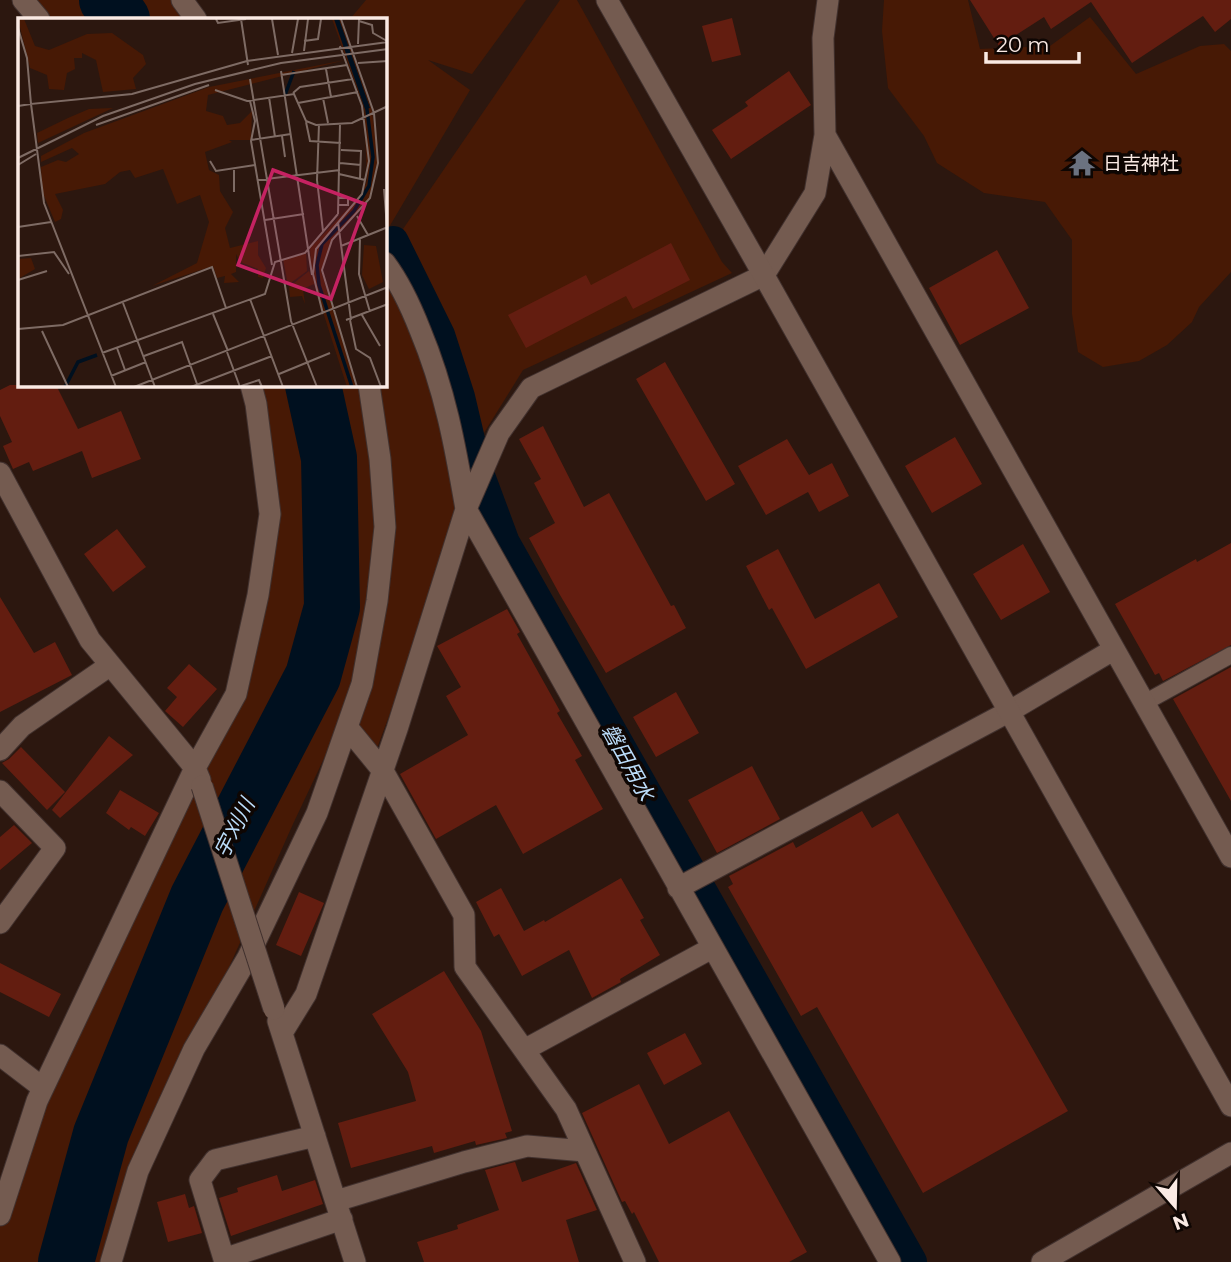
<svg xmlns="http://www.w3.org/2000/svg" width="1231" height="1262" viewBox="0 0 1231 1262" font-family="Montserrat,'Noto Sans JP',sans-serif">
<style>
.green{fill:#471905}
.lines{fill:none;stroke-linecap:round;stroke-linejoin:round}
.canal{stroke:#00101f;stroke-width:32}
.river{stroke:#00101f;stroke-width:56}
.building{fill:#631d10}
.lane-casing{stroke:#41312e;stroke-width:18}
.street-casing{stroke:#41312e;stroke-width:23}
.secondary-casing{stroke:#41312e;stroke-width:23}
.lane{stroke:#745b50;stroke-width:16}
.street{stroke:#745b50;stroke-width:21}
.secondary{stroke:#745b50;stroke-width:21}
.street-bridge-casing{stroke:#41312e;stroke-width:23;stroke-linecap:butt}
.street-bridge{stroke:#745b50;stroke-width:21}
.labels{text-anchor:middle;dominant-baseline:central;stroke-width:7;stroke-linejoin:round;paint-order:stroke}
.poi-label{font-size:19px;fill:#faeae4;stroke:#0e0603;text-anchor:start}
.water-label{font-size:21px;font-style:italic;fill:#bbdcf9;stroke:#0e0603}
.inset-river{fill:none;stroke:#00101f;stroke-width:3.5}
.inset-road{fill:none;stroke:#7e6b64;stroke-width:2}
.view{fill:#c52262;fill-opacity:0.15;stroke:#c52262;stroke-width:3.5}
.inset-edge{fill:none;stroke:#faeae4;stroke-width:3.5}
</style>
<rect width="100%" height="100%" fill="#2c170f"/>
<path class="green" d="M31 0H180L192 19H45Z
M366 0H526L472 74 428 60 470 90 385 234V19H350Z
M560 0H577L722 262 732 273 523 370 482 436 445 329 403 229Z
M884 0H968L980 49 1050 46 1090 17 1136 74 1200 46 1224 44 1231 51V272L1199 307 1192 322 1167 345 1139 361 1103 367 1078 352 1072 314V240L1045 202 984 193 937 163 924 136 888 88 882 31Z
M385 266 440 382 466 509 373 759 347 727 360 682 293 824 138 1171 112 1262H0V1227L10 1183 236 694 261 574 267 430 256 385H385Z"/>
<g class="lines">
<path class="canal" d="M393 242 439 335 459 397 475 465 504 543 911 1262"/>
<path class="river" d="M107 0 122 19
M66 1262 101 1134 197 899 313 676 332 607 329 458 313 385"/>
</g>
<path class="building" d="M970 0H1231V19L1215 32 1203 16 1132 63 1091 2 1051 29 1044 17 999 46Z
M732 18 741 55 712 62 702 26Z
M789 71 811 105 731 159 712 130 748 106 745 102Z
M671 243 690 280 633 309 626 296 526 348 508 315 586 275 591 285Z
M997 250 1029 308 960 345 929 288Z
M665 362 735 484 706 501 636 379Z
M10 385H56L78 429 121 411 141 459 92 478 82 451 33 471 29 462 13 469 3 446 12 442 0 416V390Z
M543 426 584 507 609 493 671 606 674 605 686 628 606 673 560 595 529 538 555 523 534 483 541 479 519 439Z
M955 437 982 484 932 513 905 466Z
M787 439 809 475 832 463 849 496 819 512 808 492 766 515 738 466Z
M117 529 146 567 113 592 84 554Z
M1231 543V645L1163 681 1159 673 1155 675 1115 604 1196 559 1197 562Z
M1023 544 1050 592 1001 620 973 574Z
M778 549 815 619 879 583 898 617 806 669 772 608 769 610 746 566Z
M0 597 34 653 55 642 72 675 0 712Z
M507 609 520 632 517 634 560 711 557 713 582 756 575 760 603 809 523 854 496 805 436 839 400 774 468 735 446 696 461 687 437 646Z
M189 664 217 689 183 727 165 711 177 697 167 688Z
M1231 667V801L1173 699Z
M676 692 699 733 656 757 633 717Z
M109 736 133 755 60 818 52 810Z
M21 747 65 792 47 810 2 763 9 759Z
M752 766 780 819 717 853 688 800Z
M120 790 159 813 145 836 131 827 129 830 106 813Z
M862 811 872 828 898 813 1068 1111 923 1193 817 1007 801 1016 728 887 733 884 729 876 793 842 796 848Z
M14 825 32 843 0 870V837Z
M621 878 644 918 640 920 660 955 620 979 621 982 592 998 569 950 522 976 499 934 494 937 476 902 501 888 524 931 544 920 545 922Z
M299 892 324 903 301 956 276 945Z
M0 963 61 994 49 1017 0 992Z
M444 971 481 1031 512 1131 505 1133 507 1138 476 1145 475 1141 434 1153 432 1146 351 1168 338 1123 416 1101 408 1072 372 1014Z
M685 1033 702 1064 664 1085 647 1053Z
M639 1084 669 1144 729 1111 807 1252 789 1262H659L634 1212 632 1214 625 1201 622 1202 582 1113Z
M515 1162 522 1182 576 1163 597 1210 566 1220 579 1262H424L417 1242 458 1229 457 1225 499 1210 485 1170Z
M277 1175 282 1191 315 1180 323 1204 231 1236 219 1198 238 1192 237 1188Z
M185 1194 189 1208 194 1206 202 1233 168 1242 157 1202Z"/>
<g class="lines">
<g class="lane-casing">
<path id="lane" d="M1144 703 1231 655"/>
</g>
<g class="street-casing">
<path id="street" d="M23 0 39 19
M182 0 196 19
M825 135 1231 857
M385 263C400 283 411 307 420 330 445 390 455 445 466 509L890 1262
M0 473 90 640 195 768 200 780
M347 727 383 771 464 915 465 967 566 1109 635 1262
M0 750 22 726 109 666
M0 791 55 848 0 923
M678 888 1010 711 1113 650
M278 1021 355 1262
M282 1033 306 994 397 729 466 509 499 433 531 388 764 275 815 193 825 135 823 38 828 0
M524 1050 712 948
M0 1055 43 1088
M315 1136 215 1160 200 1180 224 1259 342 1219
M336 1201 464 1162 527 1146 585 1151
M0 1215 37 1101 195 768 236 694 258 595 270 514 256 404 251 385
M111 1262 138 1171 194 1049 248 957 317 813 362 684 377 601 385 527 380 459 369 385
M1042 1262 1231 1153"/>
</g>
<g class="secondary-casing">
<path id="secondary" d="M607 0 758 265 1231 1106"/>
</g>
<use href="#lane" class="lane"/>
<use href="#street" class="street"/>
<use href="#secondary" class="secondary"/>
<g class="street-bridge-casing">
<path id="street-bridge" d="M202 786 274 1009"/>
</g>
<use href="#street-bridge" class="street-bridge"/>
</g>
<defs>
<g id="temple-bare" transform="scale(2.1)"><path d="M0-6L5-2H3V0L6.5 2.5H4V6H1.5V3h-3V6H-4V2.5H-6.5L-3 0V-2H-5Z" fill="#6b7280" stroke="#0e0603" stroke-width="2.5" paint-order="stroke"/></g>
</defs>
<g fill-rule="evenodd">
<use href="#temple-bare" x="1082" y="163"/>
</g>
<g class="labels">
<g class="poi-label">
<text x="1103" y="163">日吉神社</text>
</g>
<g class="water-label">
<text transform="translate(628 762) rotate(61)">磐田用水</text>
<text transform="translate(234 828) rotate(-63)">宇刈川</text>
</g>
</g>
<g transform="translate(18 18)">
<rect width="369" height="369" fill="#2c170f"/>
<path d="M0 1H6L17 28 31 32 69 16 94 15 125 37 128 46 115 60 118 71 85 74 78 42 64 35V40H56L57 51 49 55 46 72 31 71 29 57 12 50ZM314 1H322L354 93 360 140 352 180 314 222 303 253 339 369H329L296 266 285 271 287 286 284 278 272 279 271 269 291 253 294 260 292 230 344 176 349 162 346 90ZM327 42 190 77 188 93 205 98 209 107 222 105 234 93 233 122H211L214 124 187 134 191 152 201 157 202 173 215 194 207 210 212 230 240 223V237L248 250 245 260 240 259V251L222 244 218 236V254L213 256 221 264 206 265 207 258 199 260 195 248 134 268 179 245 191 204 182 177 159 186 145 151 117 160 112 152 102 154 87 166 37 176 45 192 43 201 37 204 24 173 23 149 40 142 48 144 61 136 54 130 23 144V138L66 115 191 69ZM95 90 20 125 19 115 50 100 71 91ZM346 227 358 228 365 264 351 271 344 257ZM288 235 289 253 270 267 265 241ZM13 240 17 251 0 261V241Z" fill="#471905"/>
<path d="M316 1H321L352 90 347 91Z" fill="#00101f"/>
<path class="inset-river" d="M267 77 276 53M47 369 60 344 79 337M334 369 301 267 299 247 304 226 336 193 351 168 355 139 348 84"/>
<path class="inset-road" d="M198 1 200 5 228 1M223 1 230 47M254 1 260 37M323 1 356 95 360 145 352 180 314 222 304 252 339 369M341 3 354 7 355 15 369 23M0 10 9 40 13 86 114 76 229 43 370 24M286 23 300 21 303 1M340 26 341 1M286 33 290 1M274 35 280 1M340 45 370 43M308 51 313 79M263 53 294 257M263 57 329 47M232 61 273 303 299 369M197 72 229 83 276 76 288 103 298 107 334 105 370 88M275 75 282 69 335 61M251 79 257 119M305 80 310 105M232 83 237 103 233 123 254 247M280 85 340 74M0 88 13 86 26 185 98 369M288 104 292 123 323 125M301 106 299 162 305 213M78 107 191 67M264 118 267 139M233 122 273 116M323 132 343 133 342 160M0 140 85 98 177 66 263 45 370 31M192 143 198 153 237 147M322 145 343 147M0 147 18 136M216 150V174M321 156 347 162M240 162 322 152M366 171 369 209M320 187H330V180H320M320 196 322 106M339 198 350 217M247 202 286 196M320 204 333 302M0 209 33 204M342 220 341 256 352 294M323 228 370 209M0 238 36 234 51 256M0 262 29 253M232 281 265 369M105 285 137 369M195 296 210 333M305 296 295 256 298 231 344 176 351 143 344 88 322 28M344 297 362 328M328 302 370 286M332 302 338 331 352 340 363 369M0 311 45 307 194 249 208 290M24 313 50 369M99 330 107 352M209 334 222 369M84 335 247 276 257 244 287 235 320 196M126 338 164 324 179 366M261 356 312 335M93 358 128 344M223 368 241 362 244 369M116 369 370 269M173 369 254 338"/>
<path class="view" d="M255 152 347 186 313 281 220 247Z"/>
<rect width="369" height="369" class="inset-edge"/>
</g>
<g transform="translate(1175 1206) rotate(160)" stroke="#0e0603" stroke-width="5" paint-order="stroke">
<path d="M0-5L12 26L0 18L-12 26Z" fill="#faeae4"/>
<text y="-10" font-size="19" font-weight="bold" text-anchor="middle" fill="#faeae4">N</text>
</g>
<path d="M986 52v10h93v-10" fill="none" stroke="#faeae4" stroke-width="3.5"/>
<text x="996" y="52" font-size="21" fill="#faeae4" stroke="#0e0603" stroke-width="5" paint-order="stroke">20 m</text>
</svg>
